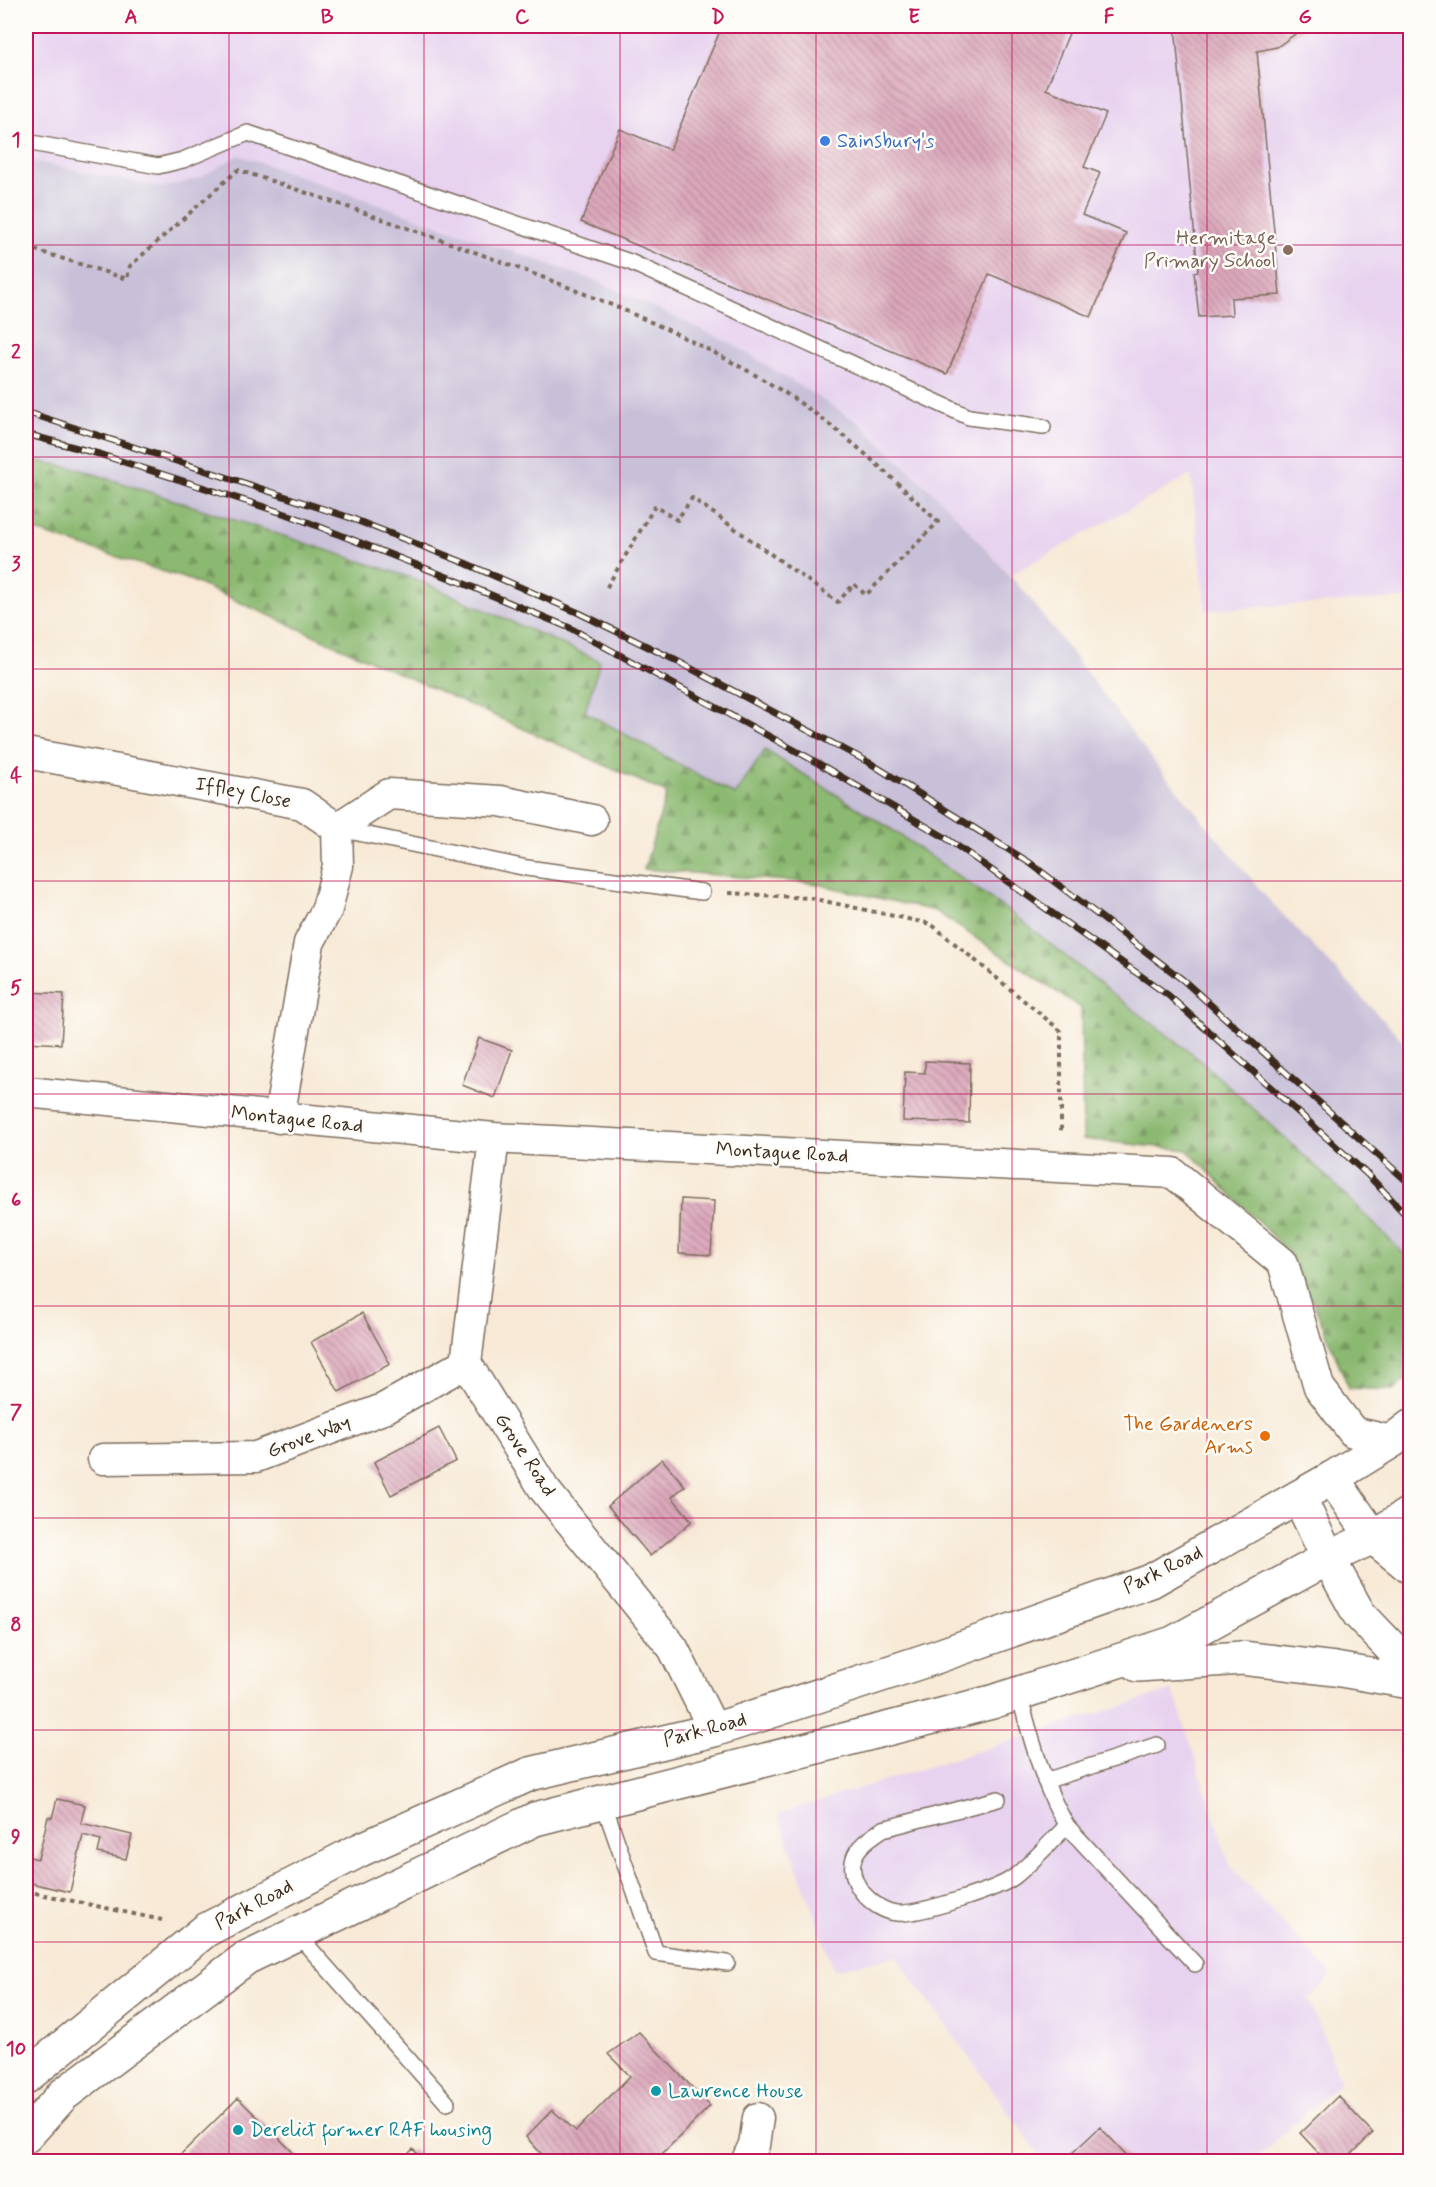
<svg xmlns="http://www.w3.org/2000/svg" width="1436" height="2187" viewBox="0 0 1436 2187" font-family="Mynerve,sans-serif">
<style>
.built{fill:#e7d2ef}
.railway{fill:#c8bfd8}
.forest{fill:url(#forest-firs);stroke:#647248;stroke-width:1.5}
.building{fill:url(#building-back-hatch)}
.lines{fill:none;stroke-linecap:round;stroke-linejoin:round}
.service-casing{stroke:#7d6d5e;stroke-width:18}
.minor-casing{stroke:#7d6d5e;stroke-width:33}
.tertiary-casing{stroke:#7d6d5e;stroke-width:36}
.secondary-casing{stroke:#7d6d5e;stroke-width:36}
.path{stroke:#7d6d5e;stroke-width:4;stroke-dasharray:4.5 4.5;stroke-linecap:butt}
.service{stroke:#fff;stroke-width:15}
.minor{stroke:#fff;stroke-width:30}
.tertiary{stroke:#fff;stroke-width:33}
.secondary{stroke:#fff;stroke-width:33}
.rail-casing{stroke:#3b2a1e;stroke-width:7}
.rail{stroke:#fdfcf7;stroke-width:4.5;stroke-dasharray:14;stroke-linecap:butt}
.grid{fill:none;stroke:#c2185b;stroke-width:1.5;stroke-opacity:0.55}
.shop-dot{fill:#3f7fe0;stroke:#fdfcf7;stroke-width:2}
.education-dot{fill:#8d6e63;stroke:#fdfcf7;stroke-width:2}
.food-dot{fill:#e8710a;stroke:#fdfcf7;stroke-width:2}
.culture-dot{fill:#0f9aa8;stroke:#fdfcf7;stroke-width:2}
.labels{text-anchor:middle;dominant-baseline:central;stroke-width:5;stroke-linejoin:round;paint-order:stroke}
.shop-label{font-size:20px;fill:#366cbe;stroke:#fdfcf7;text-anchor:start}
.education-label{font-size:20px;fill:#785e54;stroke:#fdfcf7;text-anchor:end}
.street-label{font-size:20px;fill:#3b2a1e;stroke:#fdfcf7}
.food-label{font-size:20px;fill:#c56008;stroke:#fdfcf7;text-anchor:end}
.culture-label{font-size:20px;fill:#0d838f;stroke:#fdfcf7;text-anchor:start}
.neatline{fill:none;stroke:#c2185b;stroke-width:2}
.grid-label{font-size:20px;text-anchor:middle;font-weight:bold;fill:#c2185b}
</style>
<defs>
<pattern id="forest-firs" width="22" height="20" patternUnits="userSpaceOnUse" patternTransform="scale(1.5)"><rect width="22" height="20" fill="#8cb972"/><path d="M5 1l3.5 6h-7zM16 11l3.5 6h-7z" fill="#74975d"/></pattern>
<pattern id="building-back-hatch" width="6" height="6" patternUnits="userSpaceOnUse" patternTransform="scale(1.5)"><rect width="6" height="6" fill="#dca8bc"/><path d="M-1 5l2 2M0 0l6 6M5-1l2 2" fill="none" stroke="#b48998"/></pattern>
</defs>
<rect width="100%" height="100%" fill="#fdfcf7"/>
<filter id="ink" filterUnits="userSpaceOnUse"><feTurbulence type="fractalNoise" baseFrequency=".0167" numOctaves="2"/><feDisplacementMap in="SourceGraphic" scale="12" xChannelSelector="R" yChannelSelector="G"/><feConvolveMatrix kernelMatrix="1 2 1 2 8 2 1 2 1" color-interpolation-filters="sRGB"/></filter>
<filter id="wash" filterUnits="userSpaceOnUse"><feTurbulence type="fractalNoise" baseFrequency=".008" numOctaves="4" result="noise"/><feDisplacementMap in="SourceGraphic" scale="24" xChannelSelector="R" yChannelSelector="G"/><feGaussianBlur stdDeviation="1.35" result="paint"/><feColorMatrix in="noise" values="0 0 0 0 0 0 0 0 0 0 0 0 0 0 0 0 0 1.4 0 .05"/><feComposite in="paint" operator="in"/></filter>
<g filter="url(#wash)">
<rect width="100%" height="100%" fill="#f7e9d5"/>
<path class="built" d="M26 26H1410V598L1206 610 1191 475 1010 575 949 508 858 422 732 344 602 283 239 155 201 177 182 183 161 187 26 160Z
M1173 1690 1230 1866 1332 1976 1309 1999 1341 2082 1253 2161H1133L1104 2133 1075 2161H1044L896 1956 834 1970 778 1814Z"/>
<path class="railway" d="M239 155 602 283 732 344 858 422 949 508 1028 596 1160 769 1268 899 1410 1048V1260L1320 1170 1199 1059 1104 987 1017 917 891 829 765 750 736 795 584 712 600 661 415 579 79 469 26 459V160L161 187 182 183 201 177Z"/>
<path class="forest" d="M26 459 79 469 415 579 600 661 585 712 735 795 765 750 891 829 1017 917 1104 987 1199 1059 1320 1170 1410 1260V1377L1393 1390 1349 1388 1315 1307 1290 1254 1187 1150 1083 1139 1081 1008 935 911 812 883 644 869 667 793 190 580 26 528Z"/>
<g id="blocks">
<path class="building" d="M722 26H1072L1046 89 1106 114 1084 167 1100 173 1082 215 1126 233 1091 317 989 274 947 374 581 222 620 129 670 150Z
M1175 26H1306L1277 47 1257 51 1280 295 1231 298 1232 315 1199 317 1194 272 1198 271Z
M28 992 64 994 61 1044 26 1042Z
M479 1038 512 1050 495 1098 462 1085Z
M925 1061 970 1063 969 1123 903 1121 905 1072 925 1073Z
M681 1199 714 1201 711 1255 679 1253Z
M362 1313 390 1364 339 1392 311 1342Z
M439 1428 456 1461 391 1495 374 1462Z
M662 1459 685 1486 672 1497 692 1521 650 1556 608 1506Z
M57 1799 85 1805 81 1823 132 1835 126 1859 98 1853 101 1840 83 1835 70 1892 26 1882V1856L38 1859 48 1817 52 1818Z
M639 2032 710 2106 654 2162H549L526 2137 552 2110 576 2131 630 2076 608 2054Z
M1338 2096 1373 2133 1344 2162H1327L1300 2133Z
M238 2098 303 2162H173Z
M1100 2127 1133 2162H1075L1069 2156Z
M413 2149 425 2162H400Z"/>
</g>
</g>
<g filter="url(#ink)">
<use href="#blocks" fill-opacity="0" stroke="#7d6d5e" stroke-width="1.5"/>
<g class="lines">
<g class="service-casing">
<path id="service" d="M26 142 158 166 183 160 248 133 630 262 969 417 1043 427
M339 829 527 868 702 892
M1018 1692C1032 1738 1042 1785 1067 1826L1195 1964
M1045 1781 1157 1745
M998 1799 883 1829C873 1836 858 1845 854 1858 846 1883 874 1911 897 1913 917 1915 999 1889 1014 1877 1033 1862 1050 1842 1067 1826
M603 1802 656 1953 727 1963
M297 1934 447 2103"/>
</g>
<g class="minor-casing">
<path id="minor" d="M26 753 302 804 337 828 338 866 327 909 309 943 279 1118
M337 828 389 794 500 801 592 820
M26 1092 494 1138 1173 1173 1283 1263 1319 1387 1353 1432 1392 1441
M494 1138 466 1363 544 1489 673 1648 714 1730
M103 1459 256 1457 383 1409 466 1363
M746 2162 754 2145 758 2118"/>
</g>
<g class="tertiary-casing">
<path id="tertiary" d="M1332 1478 1373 1537 1410 1567
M1299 1497 1328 1558 1359 1614 1402 1659 1410 1665"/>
</g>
<g class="secondary-casing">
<path id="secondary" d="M1138 1665 1242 1658 1335 1669 1410 1682
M26 2077 206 1930 360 1850 530 1774 714 1730 930 1659 1151 1581 1332 1478 1392 1441 1410 1427
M26 2136 63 2095 246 1958 535 1819 992 1702 1173 1643 1328 1558 1373 1537 1410 1513"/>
</g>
<path class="path" d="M26 247 127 279 130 266 238 170C329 200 418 231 507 264 602 299 696 338 782 391 839 427 890 475 938 522L866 595 854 584 838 602 692 498 677 520 655 506 605 590
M729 893 810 898 931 924 1061 1031V1134
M26 1891 162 1920"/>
<use href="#service" class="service"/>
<use href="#minor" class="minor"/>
<use href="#tertiary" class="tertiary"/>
<use href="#secondary" class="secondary"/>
<g class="rail-casing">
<path id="rail" d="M26 412 348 517 465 563 579 613 673 659 870 763 1030 863 1183 980 1410 1184
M26 434 99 454 292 516 460 582 570 628 809 758 946 838 1168 995 1368 1175 1410 1219"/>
</g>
<use href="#rail" class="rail"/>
</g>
</g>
<path class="grid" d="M229 26V2162M424 26V2162M620 26V2162M816 26V2162M1012 26V2162M1207 26V2162M26 245H1410M26 457H1410M26 669H1410M26 881H1410M26 1094H1410M26 1306H1410M26 1518H1410M26 1730H1410M26 1942H1410"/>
<circle class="shop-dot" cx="825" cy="141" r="6"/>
<circle class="education-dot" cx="1288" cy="250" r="6"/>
<circle class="food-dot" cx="1265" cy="1436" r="6"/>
<g class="culture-dot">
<circle cx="656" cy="2091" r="6"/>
<circle cx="238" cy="2130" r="6"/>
</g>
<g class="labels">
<g class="shop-label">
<text x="837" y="141">Sainsbury's</text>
</g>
<g class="education-label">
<text x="1276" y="238">Hermitage<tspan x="1276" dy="23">Primary School</tspan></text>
</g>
<g class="street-label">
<text transform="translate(243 793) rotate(11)">Iffley Close</text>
<text transform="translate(297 1120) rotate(6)">Montague Road</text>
<text transform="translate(782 1153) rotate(3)">Montague Road</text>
<text transform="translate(309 1437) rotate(-21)">Grove Way</text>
<text transform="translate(525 1455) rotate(57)">Grove Road</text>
<text transform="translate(1163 1570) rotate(-26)">Park Road</text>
<text transform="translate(705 1730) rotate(-15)">Park Road</text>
<text transform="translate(254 1905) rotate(-28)">Park Road</text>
</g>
<g class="food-label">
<text x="1253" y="1424">The Gardeners<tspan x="1253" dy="23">Arms</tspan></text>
</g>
<g class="culture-label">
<text x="668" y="2091">Lawrence House</text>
<text x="250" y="2130">Derelict former RAF housing</text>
</g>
</g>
<rect width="1436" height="2187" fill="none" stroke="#fdfcf7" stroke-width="66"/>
<rect x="33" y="33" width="1370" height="2121" class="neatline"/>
<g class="grid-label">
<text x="131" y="23">A</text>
<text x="327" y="23">B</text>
<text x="522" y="23">C</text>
<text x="718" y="23">D</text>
<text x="914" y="23">E</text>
<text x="1109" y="23">F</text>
<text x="1305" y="23">G</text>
<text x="16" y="146">1</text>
<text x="16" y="358">2</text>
<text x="16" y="570">3</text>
<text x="16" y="782">4</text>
<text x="16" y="994">5</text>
<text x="16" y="1206">6</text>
<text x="16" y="1418">7</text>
<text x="16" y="1631">8</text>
<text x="16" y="1843">9</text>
<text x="16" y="2055">10</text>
</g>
</svg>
